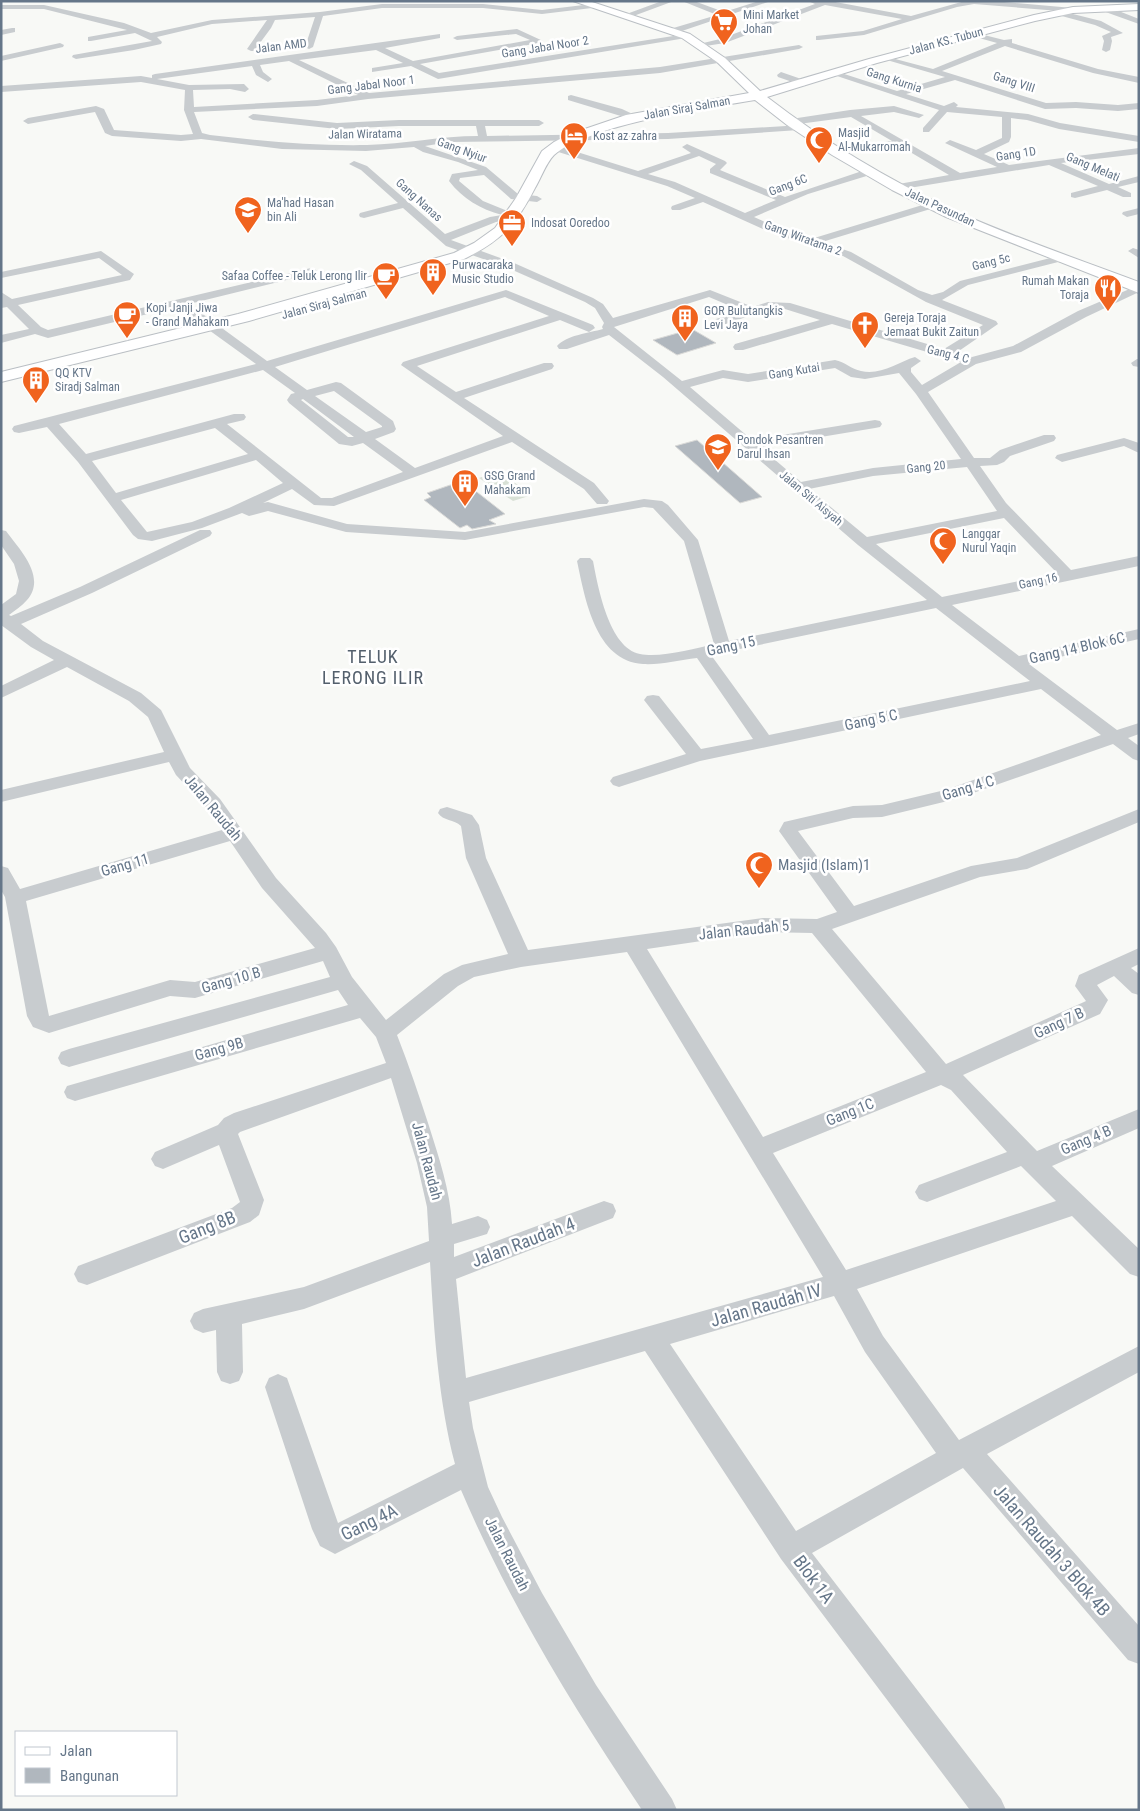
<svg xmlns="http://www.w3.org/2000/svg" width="1140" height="1811" viewBox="0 0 1140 1811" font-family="'Roboto Condensed',sans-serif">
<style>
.green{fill:#d9e1d6}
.building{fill:#b0b7be;stroke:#dadad8}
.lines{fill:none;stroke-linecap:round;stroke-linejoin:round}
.secondary-casing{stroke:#babfc4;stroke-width:2}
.street{fill:#c8cccf;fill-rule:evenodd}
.secondary{fill:#fff;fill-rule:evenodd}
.labels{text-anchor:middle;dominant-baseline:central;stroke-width:5;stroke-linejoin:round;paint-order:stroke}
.far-poi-label{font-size:12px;fill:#657689;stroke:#fff;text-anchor:start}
.far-street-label{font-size:12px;fill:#657689;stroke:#fff}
.street-label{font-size:15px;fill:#657689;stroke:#fff}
.poi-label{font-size:15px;fill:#657689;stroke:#fff;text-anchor:start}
.quarter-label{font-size:18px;letter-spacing:1px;fill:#54606d;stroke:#fff}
.near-street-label{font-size:18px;fill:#657689;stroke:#fff}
</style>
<rect width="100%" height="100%" fill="#f8f9f6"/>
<path class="green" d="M498 471 532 495 513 501 479 478Z"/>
<path class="building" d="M692 329 716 343 677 355 653 340Z
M697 440 762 497 740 503 675 446Z
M456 483 462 487 468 485 505 514 489 520 496 524 472 529 467 525 460 528 424 500 431 497 427 493Z"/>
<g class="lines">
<g class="secondary-casing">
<path id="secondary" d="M573 1H589L690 34 725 58 760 91 869 59 1034 15 1073 7 1139 4V10L1073 13 1035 21 877 63 767 97C825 142 889 180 955 211 1015 238 1078 259 1139 282V293L946 217 892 190 832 155 787 125 755 100C702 109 649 116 598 133 583 139 566 144 554 155 546 163 541 178 535 188 516 225 502 240 464 259L249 321 1 382V372L238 314 454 253 474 243 495 228 516 198 542 151 554 142 570 134 626 115 749 93 717 62 682 38Z"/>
</g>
<path class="street" d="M662 1H674L628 18 621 16Z
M682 1H694L724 12 759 1H771L676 33H670V29L717 15Z
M808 1H830L911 16 965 1H993L1073 8 1077 10 1076 12H1065L1101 21 1123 33 1111 37 1112 41 1110 50 1106 52 1102 50 1104 41 1102 36 1111 32 1095 25 1058 15 1059 11 974 4 957 7 864 35 819 40H816V36L863 31 902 19 825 5 725 43 699 47 695 45 720 39 815 4Z
M382 4H483L542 10 592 4 596 6 592 8 542 14 483 8H382L323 16 313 47 309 49 305 47 315 17 275 20 271 28 254 51H251L247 49 267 20 212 24 157 37 162 42 161 44 134 50 76 59 72 57 73 55 152 41 135 33 91 41H88V37L127 30 44 9H1V5H44L124 23 151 33 212 20 320 12Z
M1100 6H1106L1139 19V24L1100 10Z
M12 28H15V32L1 35V30Z
M517 29 543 41 539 43 420 64 439 73 686 34 690 36 686 38 438 79 411 66 372 72V68L403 63 376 50 299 60 369 93 660 67 799 45 803 47 799 49 660 73 368 99 317 106 194 112 202 133 210 135C262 141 314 146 367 145 404 144 441 136 478 136L476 126H399L337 129 253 120 248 117 253 114 337 123 399 120H539L544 123 539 126H485L487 136 668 133 802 125 804 127 799 130 668 139 450 142 425 146 486 167 518 194 537 196 542 199 537 202 511 199 484 175 460 178 459 181 483 201 517 215 513 220 496 222 451 240 514 263 593 298 603 304 613 318 710 290 753 307 768 302 790 303 944 349 983 325 926 302 843 256 772 233 703 202 680 210H672L671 208 672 206 695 198 667 186 552 150V146H558L638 171 691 153 682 147 687 144 725 161 727 163 720 170 785 197 865 170H873V174L808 194 754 217 780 229 811 239 929 203H937L938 205 937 207 822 242 851 252 918 290 932 295 943 292 960 281 1062 255 1066 256 1068 258 1066 260 968 285 942 300 996 321 998 324 956 353 972 357 1013 346 1078 311 1139 285V292L1086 317 1021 352 976 364 928 392 974 458H990L1000 450 1044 435H1054L1056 438 1054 441 1010 456 1004 462 997 465 980 466 1006 503 1071 570 1139 556V566L952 605 1019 656 1139 629V639L1029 664 1117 730 1139 723V734L1128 738 1139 746V761L1133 759 1113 744 956 799 882 817 853 818 798 831 854 906 971 866 1017 858 1139 809V822L1027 869 980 877 832 929 946 1064 1084 1002 1086 1001 1075 986 1079 975 1139 948V964L1131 968 1139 974V995L1132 993 1114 976 1097 985 1108 1000 1100 1014 963 1075 1037 1151 1139 1109V1128L1052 1166 1139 1249V1277L1130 1274 1072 1216 857 1289 883 1336 959 1440 1139 1346V1372L987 1454 1139 1626V1664L1128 1660 963 1468 812 1553 1001 1799 1006 1810H970L781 1559 645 1351 469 1402 473 1428 488 1487 502 1517 542 1593 596 1685 672 1799 677 1810H642C574 1708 509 1603 461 1490L335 1554 320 1546 312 1529 265 1387 269 1378 278 1374 287 1378 338 1523 455 1464C438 1399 434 1330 430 1262L304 1309 242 1324 243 1372 239 1381 230 1384 221 1381 217 1372 216 1330 203 1333 194 1329 190 1321 194 1313 203 1309 304 1287 429 1241 427 1207 417 1163 391 1078 240 1132 238 1134 264 1200 259 1215 250 1222 87 1285 78 1282 74 1274 78 1266 232 1208 240 1202 219 1145 163 1169 155 1166 151 1159 155 1152 218 1125 224 1118 234 1113 386 1063 376 1037 360 1018 75 1101 67 1098 64 1092 67 1086 348 1005 338 990 69 1067 61 1064 58 1058 61 1052 69 1049 330 977 323 961 195 998 170 996 49 1033 33 1027 27 1016 5 897 1 890V866L8 868 20 889 222 830 206 807 176 775 169 762 1 802V790L164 752 148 717 129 701 67 667 1 698V686L54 660 31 647 1 625V605L16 594 19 581 14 564 1 545V530L6 531C20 550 47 577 27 600 22 606 15 610 9 615L11 616 80 587 200 530H210L212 533 210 536 92 593 21 624 43 641 141 693 161 710 190 768 220 799 276 878 326 933 336 947 352 977 386 1020 444 974 462 965 508 954 466 858 461 826C454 819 443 821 438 813L440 809 447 807 472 815 479 825 486 858 528 950 763 918 817 919 837 912 779 831 784 822 853 806 882 805 945 790 1101 735 1041 689 700 761 625 785 619 787 613 785 610 781 613 777 686 754 644 700 647 696 653 695 659 696 701 749 753 739 697 658C679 660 661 665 643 664 595 661 585 598 577 561L580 558H590L593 561C598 587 609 648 640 654 660 658 694 649 714 644L684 541 653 508 644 507 465 540 346 532 268 511 249 516 242 513 202 528 152 541 138 539 133 535 78 462 47 427 19 433 14 432 12 429 14 426 256 364 177 307 48 338 35 334 1 343V335L29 329 7 307 1 308V292L12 299 122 275 99 258 1 278V272L101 251 134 274 130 280 18 305 41 327 48 330 311 268 315 269 317 271 315 273 189 304 267 361 506 290 593 325 595 328 589 332 560 320 417 366 456 392 544 363H552L554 366 552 369 464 398 594 483 609 501 607 504H597L584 489 512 442 334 506 314 505 292 489 263 503 268 502 347 524 465 532 644 499 662 501 668 505 698 540 729 641 927 600 858 545 663 377 609 335 567 349H559L557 346C567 335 589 333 603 329L602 327 604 323 595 308 585 302 506 267 446 246 403 208 364 218 360 217 359 215 360 213 398 203 361 170 349 164 354 161 367 166 445 234 490 217 502 215C480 209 463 199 449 181L452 174 478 170 458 162 423 152 414 147 366 151 282 149 201 139 181 141 112 136 105 133 95 112 28 124 23 121 28 118 96 106 104 109 114 130 181 135 193 134 184 110 185 90 141 82 1 92V86L141 76 152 78V75L155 74 440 34V38L385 48 413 61 530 40 516 34 457 40 453 38 457 36ZM289 61 358 95 317 100 194 107 193 90 230 89 245 92 249 89 244 84 189 85 157 79 252 66 256 75 268 82 272 79 263 72 260 65ZM699 156 716 164 710 169V173L776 200 745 213 675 182 648 174ZM505 297 549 316 403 362 401 365 503 436 415 468 375 439 394 432 396 429 393 421 341 383 336 382 307 390 275 367ZM709 297 742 311 716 319 714 322 720 326 769 309H785L820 320 735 344 733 347 735 350H743L832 324 961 362 922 385 911 372V368L921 361 915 357C898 362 880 376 861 371 851 369 845 362 835 360L748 374 723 370 682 381 614 327ZM835 368 851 377 865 379 899 373 916 394 961 459 873 468 801 482 760 447 875 428 880 427 882 424 880 421 875 420 752 440 690 387 723 378 748 382ZM263 370 295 393 291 394 287 400 289 403 339 444 352 446 363 443 403 472 332 498H321L227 424 244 420 246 417 244 414H234L86 454 59 424ZM334 391 382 426V427L366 432 315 396ZM303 399 354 437H348L301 400ZM215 428 248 454 116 493 92 461ZM256 460 283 483 229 508 192 522 147 532 121 500ZM967 467 997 511 867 537 809 489 873 476ZM1004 518 1057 573 942 597 876 544ZM936 608 1030 681 769 735 711 655ZM230 841 262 888 315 948 195 982 170 980 49 1016 26 901ZM763 932 812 933 926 1072 763 1137 647 949ZM627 952 823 1277 466 1378 456 1279 613 1218 616 1211 613 1204 604 1201 454 1257V1244L487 1234 490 1227 487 1220 478 1216 452 1224C450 1190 439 1158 429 1126 419 1096 409 1065 397 1035L458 986 474 977 521 967ZM941 1085 951 1090 1007 1152 919 1185 915 1192 919 1199 927 1202 1021 1166 1056 1201 846 1270 773 1153ZM834 1296 865 1352 936 1453 796 1531 670 1344Z
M972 32 1004 40 1012 39V43L1098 69 1139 77V83L1093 73 1005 46 942 71 1046 103 1076 102 1118 105 1139 103V109L1118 111 1076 108 1045 109 955 80 906 94 944 106 954 102 958 105 956 107 1028 114 1060 123 1139 136V142L1059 129 1027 120 1011 118V137L1009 142 984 154 1009 165 1139 148V154L1061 163 1109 184 1139 176V182L1118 187 1131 193V197H1123L1107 190 1075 198 1071 197V193L1098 186 1049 165 897 190 892 187 893 185 949 175 900 146 834 154 832 152 837 149 892 141 851 117 791 125 786 122 791 119 850 110 894 106 924 115 919 118 894 112 861 116 960 173 997 167 945 143 950 140 976 150 1002 138V117L947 112 929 132H923V128L939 110 831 74 838 72 897 91 945 77 880 58 884 56 933 69 997 43 972 36Z
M60 43 64 45 63 47 1 61V56Z
M781 72 807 81 808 83 804 86 778 77 777 75Z
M571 95 622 109 639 117 634 120 568 100V96Z
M1139 208V214L1127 217 1122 214 1123 212Z
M1133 248 1139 250V258L1128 251Z
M1137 359H1139V367L1133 366 1131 363Z
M1124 438 1139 443V453L1124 446 1062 462 1055 458 1057 455Z"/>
<use href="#secondary" class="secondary"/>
</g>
<defs>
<g id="supermarket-pin" transform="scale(1.4375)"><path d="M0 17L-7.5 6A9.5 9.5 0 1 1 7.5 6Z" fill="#f0631e" stroke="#fff"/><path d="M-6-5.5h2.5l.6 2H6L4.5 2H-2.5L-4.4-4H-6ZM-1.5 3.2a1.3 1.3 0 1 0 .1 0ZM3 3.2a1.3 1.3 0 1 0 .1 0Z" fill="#fff"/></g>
<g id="hotel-pin" transform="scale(1.4375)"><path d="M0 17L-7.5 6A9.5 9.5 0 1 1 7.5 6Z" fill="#f0631e" stroke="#fff"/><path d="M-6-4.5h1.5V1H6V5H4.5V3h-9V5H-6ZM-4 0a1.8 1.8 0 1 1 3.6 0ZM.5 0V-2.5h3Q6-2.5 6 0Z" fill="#fff"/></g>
<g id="mosque-pin" transform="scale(1.4375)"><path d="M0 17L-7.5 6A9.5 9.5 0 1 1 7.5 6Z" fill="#f0631e" stroke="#fff"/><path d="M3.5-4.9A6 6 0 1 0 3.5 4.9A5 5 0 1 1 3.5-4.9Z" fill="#fff"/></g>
<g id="school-pin" transform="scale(1.4375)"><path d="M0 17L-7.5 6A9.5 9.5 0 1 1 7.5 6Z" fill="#f0631e" stroke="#fff"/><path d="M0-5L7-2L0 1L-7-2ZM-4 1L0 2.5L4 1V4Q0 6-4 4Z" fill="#fff"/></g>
<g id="office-pin" transform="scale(1.4375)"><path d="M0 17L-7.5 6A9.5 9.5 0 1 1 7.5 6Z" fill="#f0631e" stroke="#fff"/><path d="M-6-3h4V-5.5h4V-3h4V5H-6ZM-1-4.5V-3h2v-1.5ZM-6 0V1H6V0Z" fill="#fff"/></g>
<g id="building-pin" transform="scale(1.4375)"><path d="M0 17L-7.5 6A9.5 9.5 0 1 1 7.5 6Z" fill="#f0631e" stroke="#fff"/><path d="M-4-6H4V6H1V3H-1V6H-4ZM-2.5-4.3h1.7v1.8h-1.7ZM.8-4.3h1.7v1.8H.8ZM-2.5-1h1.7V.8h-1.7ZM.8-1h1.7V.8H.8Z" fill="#fff"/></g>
<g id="cafe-pin" transform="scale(1.4375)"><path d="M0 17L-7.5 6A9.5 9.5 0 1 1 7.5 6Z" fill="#f0631e" stroke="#fff"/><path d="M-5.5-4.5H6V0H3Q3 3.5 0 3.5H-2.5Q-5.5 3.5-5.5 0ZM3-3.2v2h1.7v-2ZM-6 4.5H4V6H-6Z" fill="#fff"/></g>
<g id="restaurant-pin" transform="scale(1.4375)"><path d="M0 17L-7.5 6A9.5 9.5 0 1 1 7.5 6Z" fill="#f0631e" stroke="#fff"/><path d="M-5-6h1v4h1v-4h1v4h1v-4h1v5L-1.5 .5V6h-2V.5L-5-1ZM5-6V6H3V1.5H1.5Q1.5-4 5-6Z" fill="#fff"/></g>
<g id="church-pin" transform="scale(1.4375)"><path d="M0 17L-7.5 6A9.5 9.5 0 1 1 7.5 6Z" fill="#f0631e" stroke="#fff"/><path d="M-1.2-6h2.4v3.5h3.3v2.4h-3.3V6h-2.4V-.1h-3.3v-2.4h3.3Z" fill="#fff"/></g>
</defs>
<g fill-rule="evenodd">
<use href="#supermarket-pin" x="724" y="22"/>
<use href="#hotel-pin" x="574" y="136"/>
<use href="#mosque-pin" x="819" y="140"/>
<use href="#school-pin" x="248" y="210"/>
<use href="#office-pin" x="512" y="223"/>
<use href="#building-pin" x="433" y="272"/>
<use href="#cafe-pin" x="386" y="276"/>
<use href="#restaurant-pin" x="1108" y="288"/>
<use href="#cafe-pin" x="127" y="315"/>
<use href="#building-pin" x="685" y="318"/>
<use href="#church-pin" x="865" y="325"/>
<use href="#building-pin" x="36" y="380"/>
<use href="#school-pin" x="718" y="447"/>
<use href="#building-pin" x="465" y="483"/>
<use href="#mosque-pin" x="943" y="541"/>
<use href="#mosque-pin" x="759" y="865"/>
</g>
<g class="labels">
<g class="far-poi-label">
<text x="743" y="15">Mini Market<tspan x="743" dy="14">Johan</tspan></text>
<text x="838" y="133">Masjid<tspan x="838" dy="14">Al-Mukarromah</tspan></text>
<text x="593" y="136">Kost az zahra</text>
<text x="267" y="203">Ma'had Hasan<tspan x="267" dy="14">bin Ali</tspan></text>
<text x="531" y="223">Indosat Ooredoo</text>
<text x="452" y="265">Purwacaraka<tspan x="452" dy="14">Music Studio</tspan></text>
<text x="367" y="276" text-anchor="end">Safaa Coffee - Teluk Lerong Ilir</text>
<text x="1089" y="281" text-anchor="end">Rumah Makan<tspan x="1089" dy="14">Toraja</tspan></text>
<text x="146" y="308">Kopi Janji Jiwa<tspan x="146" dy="14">- Grand Mahakam</tspan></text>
<text x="704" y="311">GOR Bulutangkis<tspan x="704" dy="14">Levi Jaya</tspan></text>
<text x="884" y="318">Gereja Toraja<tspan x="884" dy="14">Jemaat Bukit Zaitun</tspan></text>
<text x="55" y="373">QQ KTV<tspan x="55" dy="14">Siradj Salman</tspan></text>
<text x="737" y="440">Pondok Pesantren<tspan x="737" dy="14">Darul Ihsan</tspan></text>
<text x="484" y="476">GSG Grand<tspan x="484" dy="14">Mahakam</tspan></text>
<text x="962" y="534">Langgar<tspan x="962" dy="14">Nurul Yaqin</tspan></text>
</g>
<g class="far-street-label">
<text transform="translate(946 41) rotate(-15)">Jalan KS. Tubun</text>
<text transform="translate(281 46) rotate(-7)">Jalan AMD</text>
<text transform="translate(545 47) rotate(-9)">Gang Jabal Noor 2</text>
<text transform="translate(894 80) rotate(18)">Gang Kurnia</text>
<text transform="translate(1014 82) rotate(18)">Gang VIII</text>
<text transform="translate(371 85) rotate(-7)">Gang Jabal Noor 1</text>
<text transform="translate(687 108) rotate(-10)">Jalan Siraj Salman</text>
<text transform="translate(365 134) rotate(-1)">Jalan Wiratama</text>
<text transform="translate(462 150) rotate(20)">Gang Nyiur</text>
<text transform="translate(1016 154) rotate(-9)">Gang 1D</text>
<text transform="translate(1093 167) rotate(23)">Gang Melati</text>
<text transform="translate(788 185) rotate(-21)">Gang 6C</text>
<text transform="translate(419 200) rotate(42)">Gang Nanas</text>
<text transform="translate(940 207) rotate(25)">Jalan Pasundan</text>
<text transform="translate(803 238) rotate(20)">Gang Wiratama 2</text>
<text transform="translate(991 262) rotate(-14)">Gang 5c</text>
<text transform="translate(324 304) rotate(-15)">Jalan Siraj Salman</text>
<text transform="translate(948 354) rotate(14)">Gang 4 C</text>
<text transform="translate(794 371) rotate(-9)">Gang Kutai</text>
<text transform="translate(926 467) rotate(-6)">Gang 20</text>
<text transform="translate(811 498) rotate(40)">Jalan Siti Aisyah</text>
<text transform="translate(1038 581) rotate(-12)">Gang 16</text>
</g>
<g class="street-label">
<text transform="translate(731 646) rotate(-12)">Gang 15</text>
<text transform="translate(1077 648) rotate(-13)">Gang 14 Blok 6C</text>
<text transform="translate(871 720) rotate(-12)">Gang 5 C</text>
<text transform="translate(968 788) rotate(-17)">Gang 4 C</text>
<text transform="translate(213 808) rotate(50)">Jalan Raudah</text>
<text transform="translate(125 865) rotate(-16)">Gang 11</text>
<text transform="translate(744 930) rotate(-6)">Jalan Raudah 5</text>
<text transform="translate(231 980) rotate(-16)">Gang 10 B</text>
<text transform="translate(1059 1023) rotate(-25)">Gang 7 B</text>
<text transform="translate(219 1049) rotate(-16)">Gang 9B</text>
<text transform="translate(850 1112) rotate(-22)">Gang 1C</text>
<text transform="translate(1086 1140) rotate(-23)">Gang 4 B</text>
<text transform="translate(427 1161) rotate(75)">Jalan Raudah</text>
<text transform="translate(507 1554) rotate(63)">Jalan Raudah</text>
</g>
<g class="poi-label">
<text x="778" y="865">Masjid (Islam)1</text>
</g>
<g class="quarter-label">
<text x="373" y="656">TELUK<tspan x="373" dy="21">LERONG ILIR</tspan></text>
</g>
<g class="near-street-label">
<text transform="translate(207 1227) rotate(-22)">Gang 8B</text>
<text transform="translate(523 1242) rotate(-21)">Jalan Raudah 4</text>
<text transform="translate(766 1305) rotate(-16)">Jalan Raudah IV</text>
<text transform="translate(369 1522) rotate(-26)">Gang 4A</text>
<text transform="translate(1052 1550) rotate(49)">Jalan Raudah 3 Blok 4B</text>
<text transform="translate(814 1579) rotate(53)">Blok 1A</text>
</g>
</g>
<rect width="1140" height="1811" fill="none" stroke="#657689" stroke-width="5"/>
<rect x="15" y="1731" width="162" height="65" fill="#ffffff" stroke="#c1c8d0"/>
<rect x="25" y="1747" width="25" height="8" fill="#ffffff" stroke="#c1c8d0"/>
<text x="60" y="1756" font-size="15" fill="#657689">Jalan</text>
<rect x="25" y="1768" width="25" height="15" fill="#b0b7be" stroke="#c1c8d0"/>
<text x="60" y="1781" font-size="15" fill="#657689">Bangunan</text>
</svg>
